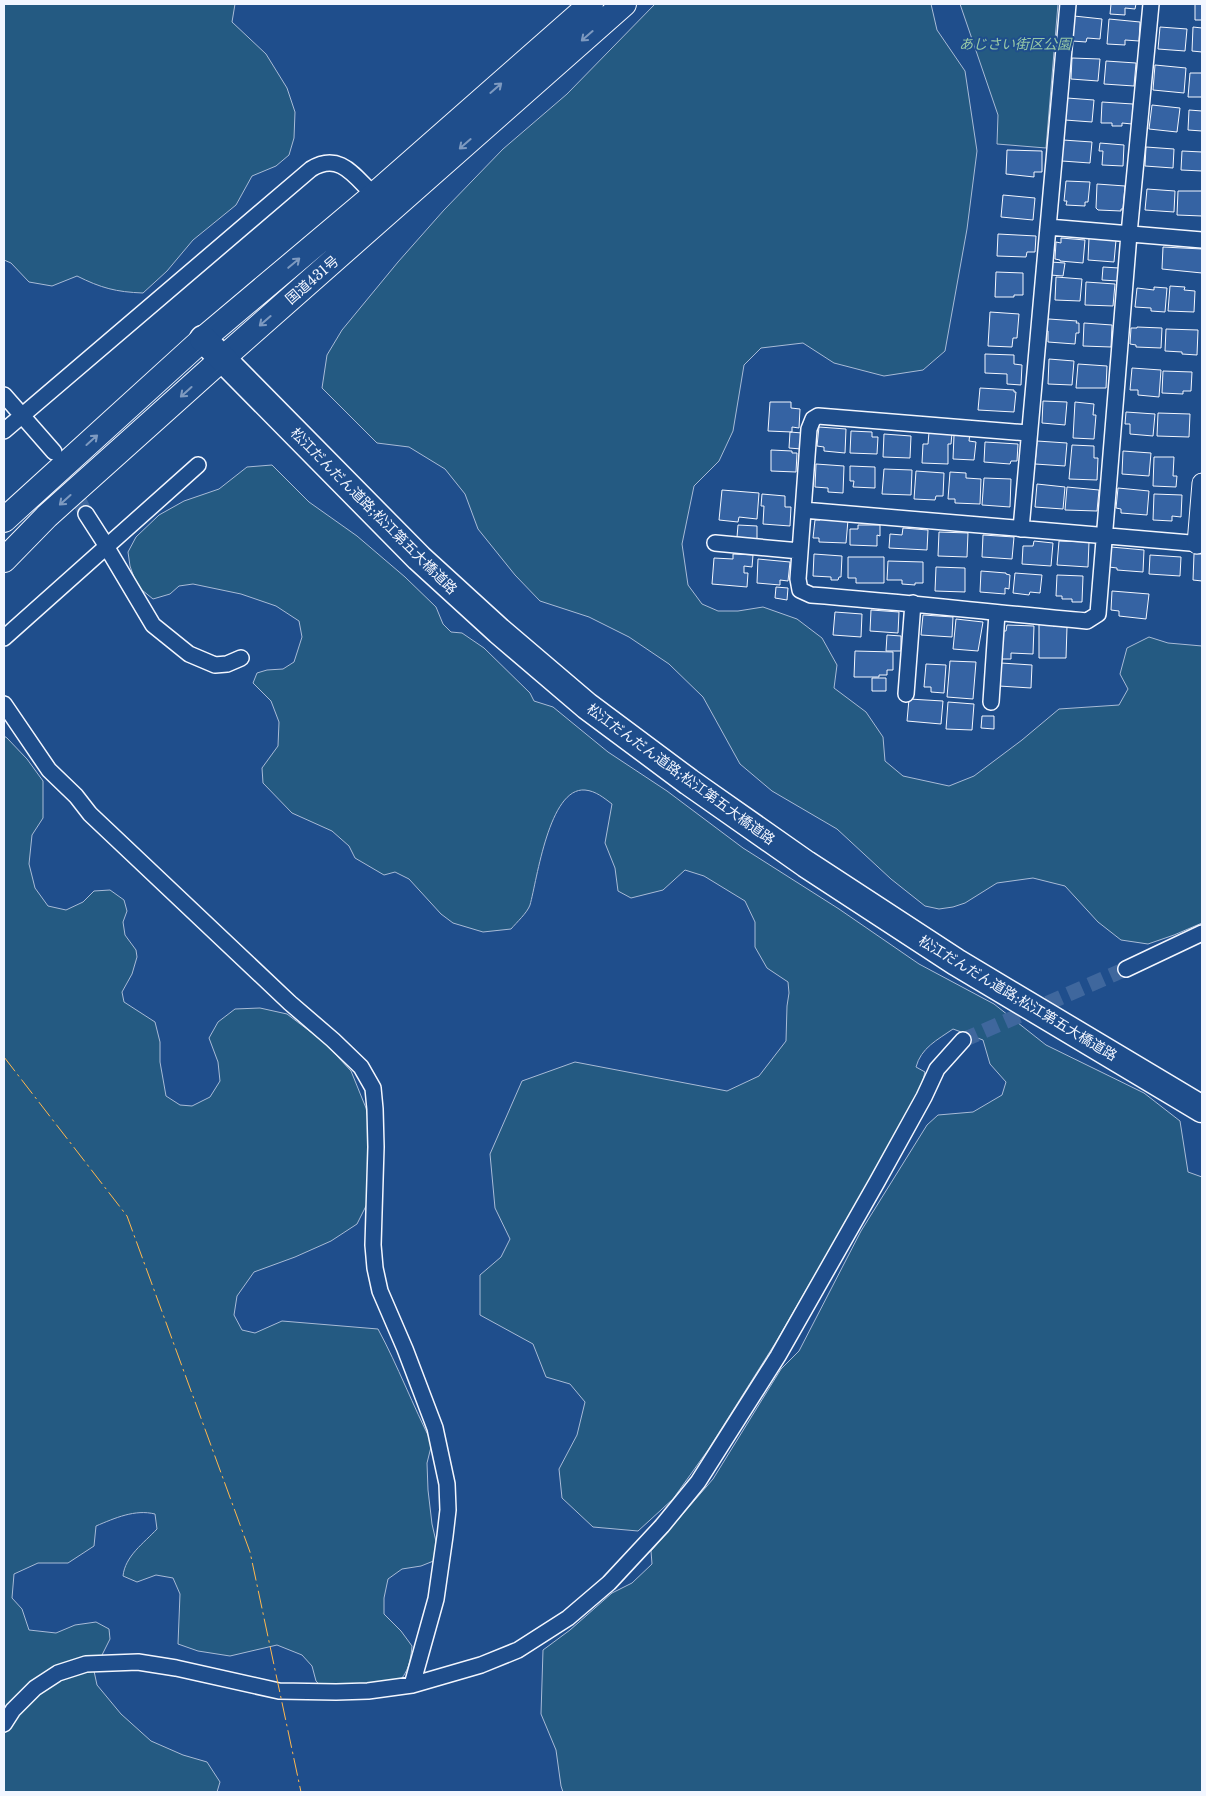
<svg xmlns="http://www.w3.org/2000/svg" width="1206" height="1796" viewBox="0 0 1206 1796" font-family="'Libre Baskerville','Noto Sans JP',serif">
<style>
.green{fill:#245a82;stroke:#a8bbd7}
.building{fill:#3563a3;stroke:#f2f6ff}
.lines{fill:none;stroke-linecap:round;stroke-linejoin:round}
.minor-tunnel{stroke:#3f679d;stroke-width:15;stroke-dasharray:15 8;stroke-linecap:butt}
.minor-casing{stroke:#f2f6ff;stroke-width:18}
.tertiary-casing{stroke:#f2f6ff;stroke-width:21}
.trunk-casing{stroke:#f2f6ff;stroke-width:26}
.motorway-casing{stroke:#f2f6ff;stroke-width:29}
.minor{stroke:#1f4e8c;stroke-width:15}
.tertiary{stroke:#1f4e8c;stroke-width:19}
.trunk{stroke:#1f4e8c;stroke-width:24}
.motorway{stroke:#1f4e8c;stroke-width:26}
.power{stroke:#ffb74d;stroke-width:1;stroke-dasharray:18 4 2.5 4;stroke-linecap:butt}
.oneway{stroke:#7e9ac0}
.labels{text-anchor:middle;dominant-baseline:central;stroke-width:4;stroke-linejoin:round;paint-order:stroke}
.park-label{font-size:14px;font-style:italic;fill:#97c8a6;stroke:#1f4e8c}
.street-label{font-size:14px;fill:#f2f6ff;stroke:#1f4e8c}
</style>
<rect width="100%" height="100%" fill="#1f4e8c"/>
<path class="green" d="M4 4H235L232 22 266 54 287 88 295 112 294 138 289 155 276 166 252 176 236 205 193 240 167 271 143 293C116 292 101 288 77 276L52 286 29 282 11 263 4 260Z
M655 4H931L937 30 965 71 977 151 967 229 945 351 923 370 884 376 834 363 803 343 761 348 744 365 733 431 719 461 694 486 682 544 688 585 702 604 718 611H738L763 607 797 619 822 638 837 665 834 688 866 712 883 737 885 761 903 776 949 786 974 776 1022 740 1059 709 1119 705 1128 689 1120 674 1127 648 1149 637 1168 643 1202 646V923L1174 935 1148 944 1121 940 1098 922 1065 886 1033 878 997 883 965 903 953 907 939 909 925 906 891 879 837 829 772 791 740 764 703 697 669 664 629 637 589 617 540 601 515 575 478 529 465 494 445 469 409 447 377 443 322 388 327 355 342 330 398 262 444 210 503 149 567 94Z
M960 4H1058L1046 148 997 144 998 115Z
M272 465 309 502 357 536 405 577 436 607 443 624 451 632 462 633 484 648 530 693 534 701 553 707 608 752 667 791 743 848 839 909 919 964 994 1004 1046 1045 1144 1093 1180 1121 1188 1172 1202 1177V1792H563L561 1786 556 1750 541 1714 543 1650 570 1630 612 1593 632 1583 652 1564 651 1551 713 1479 781 1369 799 1351 861 1231 927 1125 938 1115 973 1112 1002 1095 1006 1082 990 1064 983 1040 953 1029C937 1040 921 1048 916 1067L925 1072 919 1095 776 1342 708 1450 673 1499 638 1531 593 1527 562 1498 559 1469 577 1435 585 1402 570 1384 546 1377 533 1344 480 1315V1275L501 1257 510 1239 495 1208 490 1154 522 1081 575 1062 727 1091 759 1076 786 1041 787 1006 789 993 788 982 767 968 755 947V922L745 901 704 876 685 870 663 890 631 898 618 891 615 868 605 843 612 804C604 798 596 791 585 790 549 787 537 880 530 905 527 913 517 922 511 929L483 932 453 923 441 914 409 879 395 872 384 875 355 858 349 846 332 831 292 813 263 783 262 768 278 746 279 722 271 701 253 683 257 673 267 670 283 669 294 662 302 637 299 621 276 606 241 594 193 584 179 586 170 594 153 599 137 586 130 566 128 552 136 537 159 515 184 501 219 489 247 467Z
M4 736 7 738 27 759 43 781V818L32 835 29 864 35 888 48 906 66 910 83 902 94 891 110 890 124 900 127 911 123 922 125 935 136 950 137 957 132 974 122 992 124 1002 155 1022 160 1042V1062L166 1096 180 1105 192 1106 210 1097 220 1081 218 1062 209 1038 218 1022 235 1009 260 1008 287 1014 324 1042 351 1071 366 1108 372 1140 368 1202 357 1224 331 1241 295 1257 254 1272 237 1296 234 1315 242 1330 255 1333 282 1321 378 1329C398 1366 413 1406 432 1443L427 1463 428 1490 432 1524 438 1550 436 1560 421 1566 402 1569 388 1579 384 1598V1614L401 1631 412 1646C410 1668 406 1675 391 1691L331 1697 316 1681 312 1666 302 1655 277 1645 230 1656 198 1651 178 1644 180 1594 173 1578 156 1575 137 1582 123 1576C125 1556 144 1543 157 1529L155 1514C135 1509 115 1518 96 1526L94 1546 68 1563H38L14 1574 12 1598 22 1609 29 1630 56 1633 75 1625 96 1622 109 1629 110 1639 94 1671 97 1685 121 1714 151 1741 183 1755 207 1762 220 1782 217 1792H4Z"/>
<path class="building" d="M1111 4H1136L1135 9 1125 8V15L1110 14Z
M1195 4H1202V20H1195Z
M1074 16 1102 19 1100 39 1087 38 1086 42 1072 41Z
M1109 19 1140 22 1139 41 1125 40V45L1107 44Z
M1160 27 1187 29 1185 51 1158 49Z
M1193 27 1202 28V52L1192 51Z
M1072 58 1100 59 1098 81 1071 79Z
M1106 61 1136 63 1134 86 1104 84Z
M1155 65 1186 68 1184 93 1153 90Z
M1190 73H1202V97H1188Z
M1067 98 1094 100 1092 122 1065 120Z
M1102 102 1133 104 1132 124 1122 123V126H1112V123H1101Z
M1152 105 1180 108 1177 132 1149 129Z
M1189 110 1202 111V131L1188 130Z
M1063 140 1092 142 1090 163 1062 161Z
M1100 143 1124 145 1123 166 1102 165 1103 151H1099Z
M1146 147 1174 149 1173 168 1145 166Z
M1007 150 1042 151V172H1034V177L1006 174Z
M1182 151 1202 152V171L1181 170Z
M1066 181 1090 182 1088 202H1085V206L1066 205 1067 201H1064Z
M1097 184 1125 186 1123 209H1121V211L1098 210 1096 208Z
M1147 189 1175 191 1174 212 1145 210Z
M1178 191H1202V216L1177 215Z
M1003 195 1035 198 1033 220 1001 217Z
M998 234 1036 236 1035 252H1027L1026 257 997 256Z
M1061 238 1085 240 1083 263 1060 261V260L1055 259 1056 242 1061 243Z
M1089 238 1116 240 1114 262 1088 260Z
M1163 247 1202 249V273L1162 269Z
M1051 262 1065 263 1063 276 1050 275Z
M1103 267 1119 268 1118 281 1102 280Z
M996 272 1023 273V295H1014V297H995Z
M1056 277 1082 279 1080 301 1055 300Z
M1086 282 1115 284 1113 306 1085 305Z
M1170 286 1185 287 1184 290 1195 291 1194 312 1168 311Z
M1154 287 1167 288 1165 312 1151 311V308L1135 307 1137 288 1154 290Z
M990 312 1019 314 1017 338H1013L1012 347 988 346Z
M1049 319 1077 321 1076 323H1079V333H1076L1075 344 1048 342V331H1047V320Z
M1084 323 1112 325 1111 347 1083 346Z
M1137 327 1162 328 1161 348 1136 347V345L1130 344 1131 328H1137Z
M1166 329 1198 330 1197 355 1182 354V352L1165 351Z
M985 354 1014 355V364L1022 365 1021 385 1007 384V374L985 373Z
M1049 359 1074 361 1072 385 1048 384Z
M1078 364 1107 366 1106 388H1076Z
M1132 368 1161 370 1159 397 1138 395V390H1130Z
M1163 371 1192 372 1191 391H1183V394L1162 393Z
M980 388 1014 390V392H1016L1014 412 978 410Z
M1043 401 1067 402 1065 425 1042 423Z
M770 402H791V408L800 409 799 428 792 427V432L768 431Z
M1075 402 1094 404 1093 415H1096L1094 439 1073 438Z
M1126 412 1155 414 1153 436 1130 434V424H1125Z
M1158 413 1190 414 1189 437 1157 436Z
M819 427 846 429 845 453 824 451V447L817 446Z
M851 431 872 432V437H878L877 454 850 453Z
M790 432 802 433 801 449 789 448Z
M929 432 952 433 951 444H948V464L922 463 923 444H928Z
M965 433H970L969 441 976 442 974 460 953 459 954 435 965 436Z
M884 434 911 436 910 458 883 457Z
M1037 441 1067 443 1065 466 1035 464Z
M985 442 1018 444 1017 461H1011L1010 464 984 462Z
M1072 445 1094 446V458H1098L1097 480 1069 479Z
M771 450 792 451V453H797L796 472 771 471Z
M1123 451 1151 453 1149 476 1122 474Z
M1154 457H1174L1173 476H1177L1176 487 1153 486Z
M816 464 844 466 843 493 828 492V488L815 487Z
M850 466 875 467V488L853 487 854 481H850Z
M884 469 912 470 911 495 882 494Z
M916 471 944 473 943 496H936L935 500 914 499Z
M950 472 966 473V478L981 479 980 504 955 503V499H948Z
M984 478 1011 479 1010 507 982 505Z
M1037 484 1065 487 1063 509 1035 507Z
M1067 487 1099 490 1097 511 1065 510Z
M1118 488 1149 491 1147 515 1121 513V509L1116 508Z
M722 490 759 493 757 519 739 517 738 522 719 520Z
M762 494 785 496V507H791L790 526 763 524 764 506H761Z
M1154 494 1182 495 1181 517 1172 516V521L1153 520Z
M820 519 848 520 846 543 819 542V538H813L815 520H820Z
M738 525 757 526V539L737 537Z
M858 525H880V536L877 535V546L850 545V529H858Z
M903 528 928 530 927 550 889 548 890 534 902 535Z
M939 532 968 533 967 557 938 556Z
M983 535 1014 537 1012 559 982 557Z
M1034 541 1053 543 1051 566 1022 564 1023 546H1033Z
M1059 541 1089 542 1088 567 1057 565Z
M1111 547 1144 550 1143 572 1117 570V568L1109 567Z
M733 554 753 555 752 567 744 566V573H748L747 587 712 584 714 558 733 559Z
M814 554 842 556 841 577H839L838 580H831V577L813 576Z
M1194 554H1202V581L1193 580Z
M1150 555 1181 557 1180 576 1149 574Z
M848 557H884V583H856V578H848Z
M758 559 790 562 788 581 780 580V585L757 583Z
M888 561 923 562V583H915V585L902 584V580H887Z
M936 567 965 568V592L935 591Z
M981 571 1006 573V574L1010 575 1009 589 1005 588V594L980 592Z
M1015 573 1042 575 1040 593 1030 592 1029 595 1013 593Z
M1057 575 1083 576 1082 602H1072V599H1062V596H1056Z
M776 587 788 588 787 600 775 598Z
M1112 591 1149 594 1146 619 1119 616V611L1111 610Z
M871 610 899 612 898 633 870 631Z
M835 612 862 614 861 637 833 635Z
M923 615 953 617 952 637 921 635Z
M956 619 983 622 978 651 953 649Z
M1039 623H1053V626L1067 627 1066 658H1039Z
M1007 625 1034 626 1033 654 1011 653V659H1001L1002 631H1006Z
M887 635 901 636V651H886Z
M855 651 893 652V670H887V675H879V677H854Z
M950 661 976 662 973 699 947 697Z
M1001 663 1032 665 1031 688 999 686Z
M926 664 946 665 944 693 931 692V687H924Z
M872 678H886V691H872Z
M909 699 943 701 941 724 907 721Z
M948 702 974 704 972 730 946 729Z
M982 716H994V729L981 728Z"/>
<g class="lines">
<path class="minor-tunnel" d="M58 460 86 514
M963 1040 1126 969"/>
<g class="minor-casing">
<path id="minor" d="M1048 227 1202 240
M4 395 54 452
M4 431 311 169C340 151 355 177 374 195
M1028 433 818 416 813 419 809 429 798 579 800 590 811 595C903 602 995 613 1087 621L1098 614 1129 234 1151 4
M803 510 1202 544
M86 514 104 542
M1021 529 1068 4
M715 543 800 551
M109 551 153 625 189 654 215 665 227 664 241 658
M4 638 198 465
M906 694 913 603
M991 702 997 613
M4 704 49 770 76 796 90 814 290 1003 333 1040 361 1067 373 1088 375 1109 376 1147 373 1245 375 1268 380 1291 405 1349 435 1428 447 1484 448 1510 445 1536 436 1599 412 1685
M1126 969 1202 933
M4 1724 13 1710 35 1688 58 1673 86 1664 138 1662 176 1668 279 1691 336 1692 368 1691 412 1685 481 1665 518 1650 568 1618 609 1583 662 1526 698 1482 778 1356 877 1182 924 1097 937 1069 963 1040"/>
</g>
<g class="tertiary-casing">
<path id="tertiary" d="M1197 544 1202 483"/>
</g>
<g class="trunk-casing">
<path id="trunk" d="M4 520 203 339 374 195 591 4
M4 560 47 516 222 359 624 4"/>
</g>
<g class="motorway-casing">
<path id="motorway" d="M203 339 419 558 499 631 587 706 689 782 806 864 956 962 1202 1109"/>
</g>
<use href="#minor" class="minor"/>
<use href="#tertiary" class="tertiary"/>
<use href="#trunk" class="trunk"/>
<use href="#motorway" class="motorway"/>
<path class="power" d="M4 1057 127 1216 250 1552 301 1792"/>
</g>
<defs><path id="oneway-shaft" d="M-6 0H5M1.5-3L5.5 0L1.5 3" fill="none" stroke-width="1.6" stroke-linecap="round" stroke-linejoin="round" transform="scale(1.25)"/></defs>
<g class="oneway">
<use href="#oneway-shaft" transform="translate(587 36) rotate(139)"/>
<use href="#oneway-shaft" transform="translate(496 88) rotate(-41)"/>
<use href="#oneway-shaft" transform="translate(465 144) rotate(139)"/>
<use href="#oneway-shaft" transform="translate(294 263) rotate(-40)"/>
<use href="#oneway-shaft" transform="translate(265 321) rotate(139)"/>
<use href="#oneway-shaft" transform="translate(186 392) rotate(138)"/>
<use href="#oneway-shaft" transform="translate(92 440) rotate(-42)"/>
<use href="#oneway-shaft" transform="translate(65 500) rotate(138)"/>
</g>
<g class="labels">
<g class="park-label">
<text x="1015" y="44">あじさい街区公園</text>
</g>
<g class="street-label">
<text transform="translate(312 280) rotate(-41)">国道431号</text>
<text transform="translate(374 511) rotate(45)">松江だんだん道路;松江第五大橋道路</text>
<text transform="translate(681 774) rotate(36)">松江だんだん道路;松江第五大橋道路</text>
<text transform="translate(1018 998) rotate(31)">松江だんだん道路;松江第五大橋道路</text>
</g>
</g>
<rect width="1206" height="1796" fill="none" stroke="#f2f6ff" stroke-width="10"/>
</svg>
